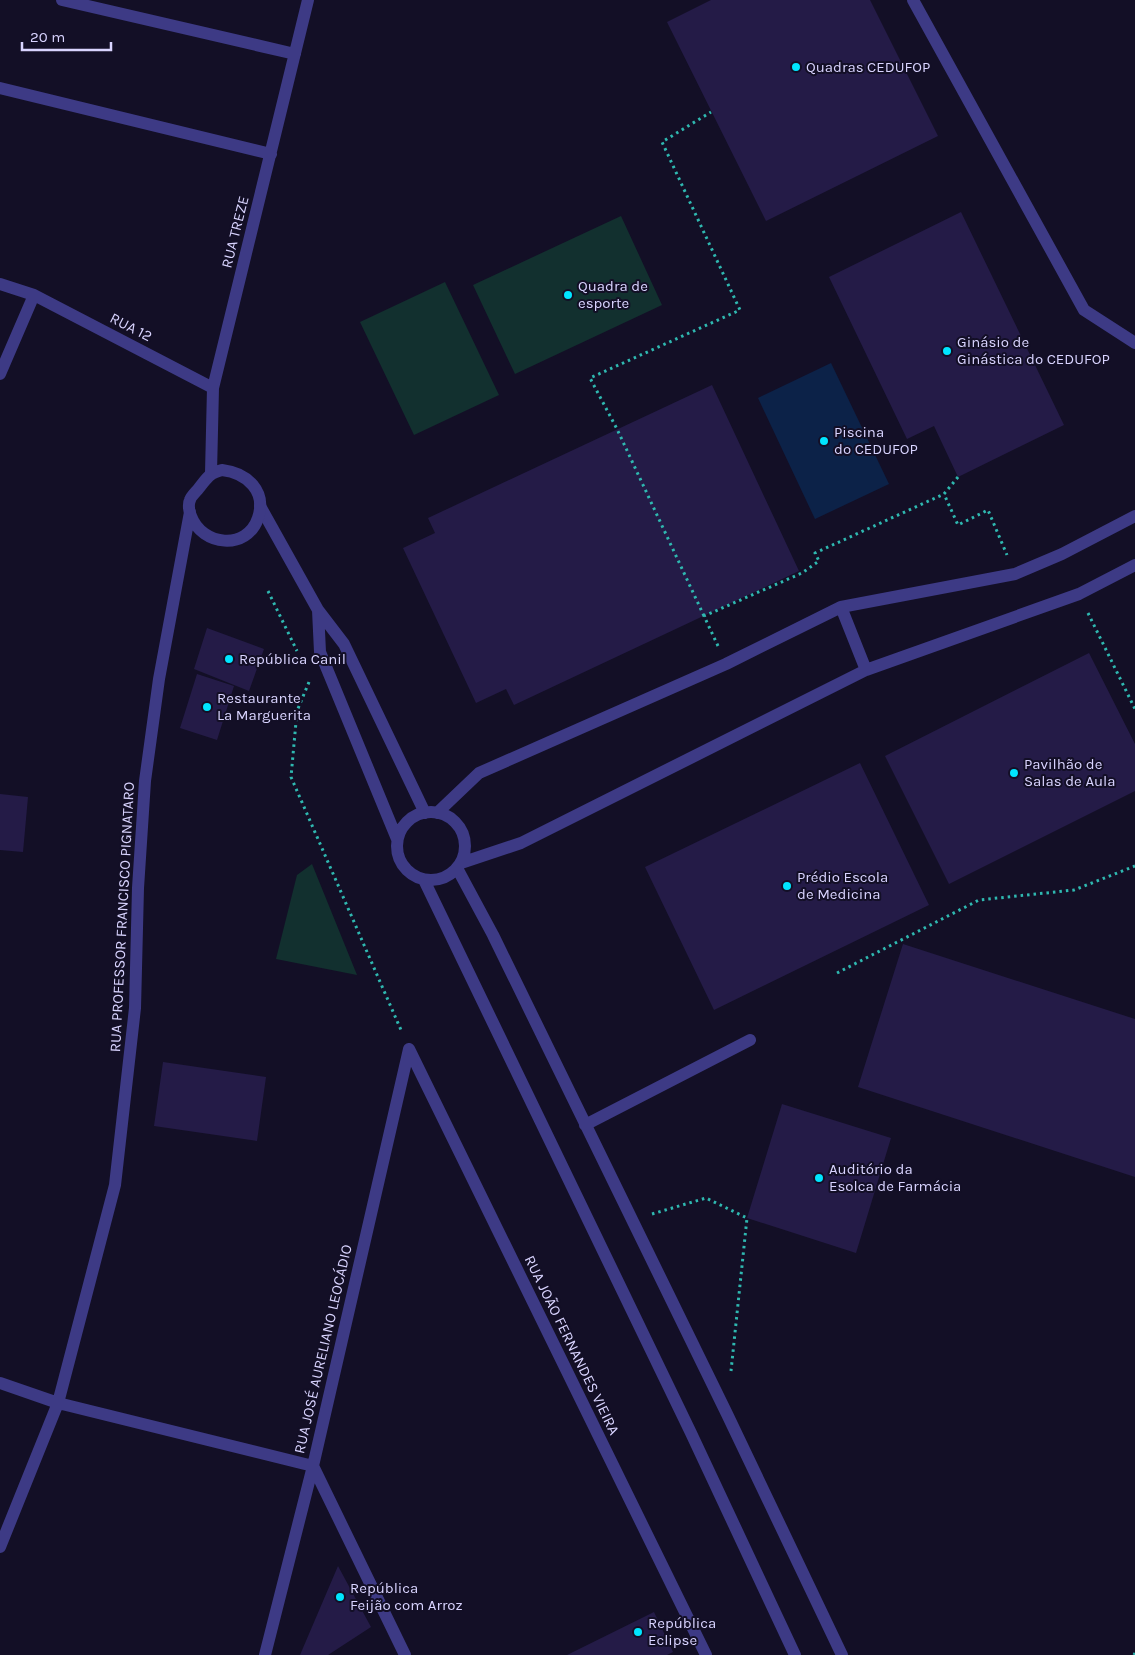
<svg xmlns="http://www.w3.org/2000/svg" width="1135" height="1655" viewBox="0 0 1135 1655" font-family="Karla,sans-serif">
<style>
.green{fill:#12302f}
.water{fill:#0c2248}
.building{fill:#241b47}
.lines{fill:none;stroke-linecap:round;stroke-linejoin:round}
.path{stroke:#2fb8b0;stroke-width:3;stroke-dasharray:2.5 4;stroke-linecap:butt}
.service{stroke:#3d3a85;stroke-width:12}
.minor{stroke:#3d3a85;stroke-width:12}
.poi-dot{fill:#00e5ff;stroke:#130f26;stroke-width:2}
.labels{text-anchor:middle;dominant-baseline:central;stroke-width:4;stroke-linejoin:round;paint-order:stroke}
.poi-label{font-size:15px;fill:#d9d4ff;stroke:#130f26;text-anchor:start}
.street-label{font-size:15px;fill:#d9d4ff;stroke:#130f26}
</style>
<rect width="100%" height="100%" fill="#130f26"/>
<path class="green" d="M621 216 662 305 515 374 473 285Z
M445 282 499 395 414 435 360 322Z
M312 864 357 975 276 959 297 875Z"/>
<path class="water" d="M831 363 889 484 815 519 758 398Z"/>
<path class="building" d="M711 0H870L938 136 766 221 667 22Z
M961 212 1064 425 958 477 934 426 907 439 829 277Z
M712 385 799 571 514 705 506 689 476 703 403 548 435 533 428 518Z
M207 628 264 649 249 691 194 669Z
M1089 653 1135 744V791L949 884 885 756Z
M197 674 234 686 217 740 180 728Z
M860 763 929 905 714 1010 645 867Z
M0 794 28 797 23 852 0 850Z
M903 944 1135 1019V1177L858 1087Z
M163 1062 266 1077 257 1141 154 1126Z
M782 1104 891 1138 856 1253 747 1218Z
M338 1566 371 1627 328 1655H300Z
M654 1612 673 1652 667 1655H567Z"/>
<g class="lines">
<path class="path" d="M958 477 944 494 958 525 988 510 1007 555
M268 591 297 651
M1088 613 1135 709
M704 616 617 429 590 378 740 310 662 142 711 112
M718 646 704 616 802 573 819 561 815 553 944 494
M309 682 297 711 291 777 401 1030
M837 973 979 900 1074 890 1135 866
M652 1214 706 1198 747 1218 731 1371
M1134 1655 1135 1653"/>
<path class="service" d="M913 0 1084 310 1135 343
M260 506 318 610 344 644 425 813
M841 607 866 670
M318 610 320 652 397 839
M397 846a34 34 0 1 1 68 0a34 34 0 1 1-68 0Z
M437 813 479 773 726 664 841 607 1015 574 1062 554 1135 516
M461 863 521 843 866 670 1079 594 1135 565
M457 868 493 935 727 1414 842 1655
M424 880 691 1433 795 1655
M585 1125 750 1040"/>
<path class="minor" d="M62 0 295 54
M0 88 271 154
M0 284 34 295 213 388
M0 374 34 295
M222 470C247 473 267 491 258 518 247 551 202 546 191 516 189 512 188 504 190 500 191 496 196 492 199 488 208 477 208 474 222 470Z
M211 473 213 388 308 0
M409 1049 706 1655
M0 1383 58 1403 313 1466 405 1655
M0 1547 58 1403 115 1185 135 1008 138 888 145 781 159 679 190 512
M265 1655 313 1466 409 1049"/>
</g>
<g class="poi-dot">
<circle cx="796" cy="67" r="5"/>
<circle cx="568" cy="295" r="5"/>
<circle cx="947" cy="351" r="5"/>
<circle cx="824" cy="441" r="5"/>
<circle cx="229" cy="659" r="5"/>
<circle cx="207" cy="707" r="5"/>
<circle cx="1014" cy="773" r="5"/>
<circle cx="787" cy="886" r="5"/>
<circle cx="819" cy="1178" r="5"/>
<circle cx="340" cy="1597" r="5"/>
<circle cx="638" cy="1632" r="5"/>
</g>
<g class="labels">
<g class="poi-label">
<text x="806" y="67">Quadras CEDUFOP</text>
<text x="578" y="286">Quadra de<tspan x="578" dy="17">esporte</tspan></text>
<text x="957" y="342">Ginásio de<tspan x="957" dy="17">Ginástica do CEDUFOP</tspan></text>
<text x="834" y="432">Piscina<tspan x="834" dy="17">do CEDUFOP</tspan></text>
<text x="239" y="659">República Canil</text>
<text x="217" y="698">Restaurante<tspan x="217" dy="17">La Marguerita</tspan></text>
<text x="1024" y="764">Pavilhão de<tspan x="1024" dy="17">Salas de Aula</tspan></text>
<text x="797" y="877">Prédio Escola<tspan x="797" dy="17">de Medicina</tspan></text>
<text x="829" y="1169">Auditório da<tspan x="829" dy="17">Esolca de Farmácia</tspan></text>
<text x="350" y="1588">República<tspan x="350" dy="17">Feijão com Arroz</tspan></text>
<text x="648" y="1623">República<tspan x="648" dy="17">Eclipse</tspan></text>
</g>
<g class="street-label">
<text transform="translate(235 232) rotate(-76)">RUA TREZE</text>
<text transform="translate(131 327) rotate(27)">RUA 12</text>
<text transform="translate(122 917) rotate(-87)">RUA PROFESSOR FRANCISCO PIGNATARO</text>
<text transform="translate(572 1345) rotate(64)">RUA JOÃO FERNANDES VIEIRA</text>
<text transform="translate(323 1349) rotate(-77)">RUA JOSÉ AURELIANO LEOCÁDIO</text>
</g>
</g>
<path d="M22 42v8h89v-8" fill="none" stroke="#d9d4ff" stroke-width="2.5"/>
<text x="30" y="42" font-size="15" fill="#d9d4ff" stroke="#130f26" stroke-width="4" paint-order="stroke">20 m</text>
</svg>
